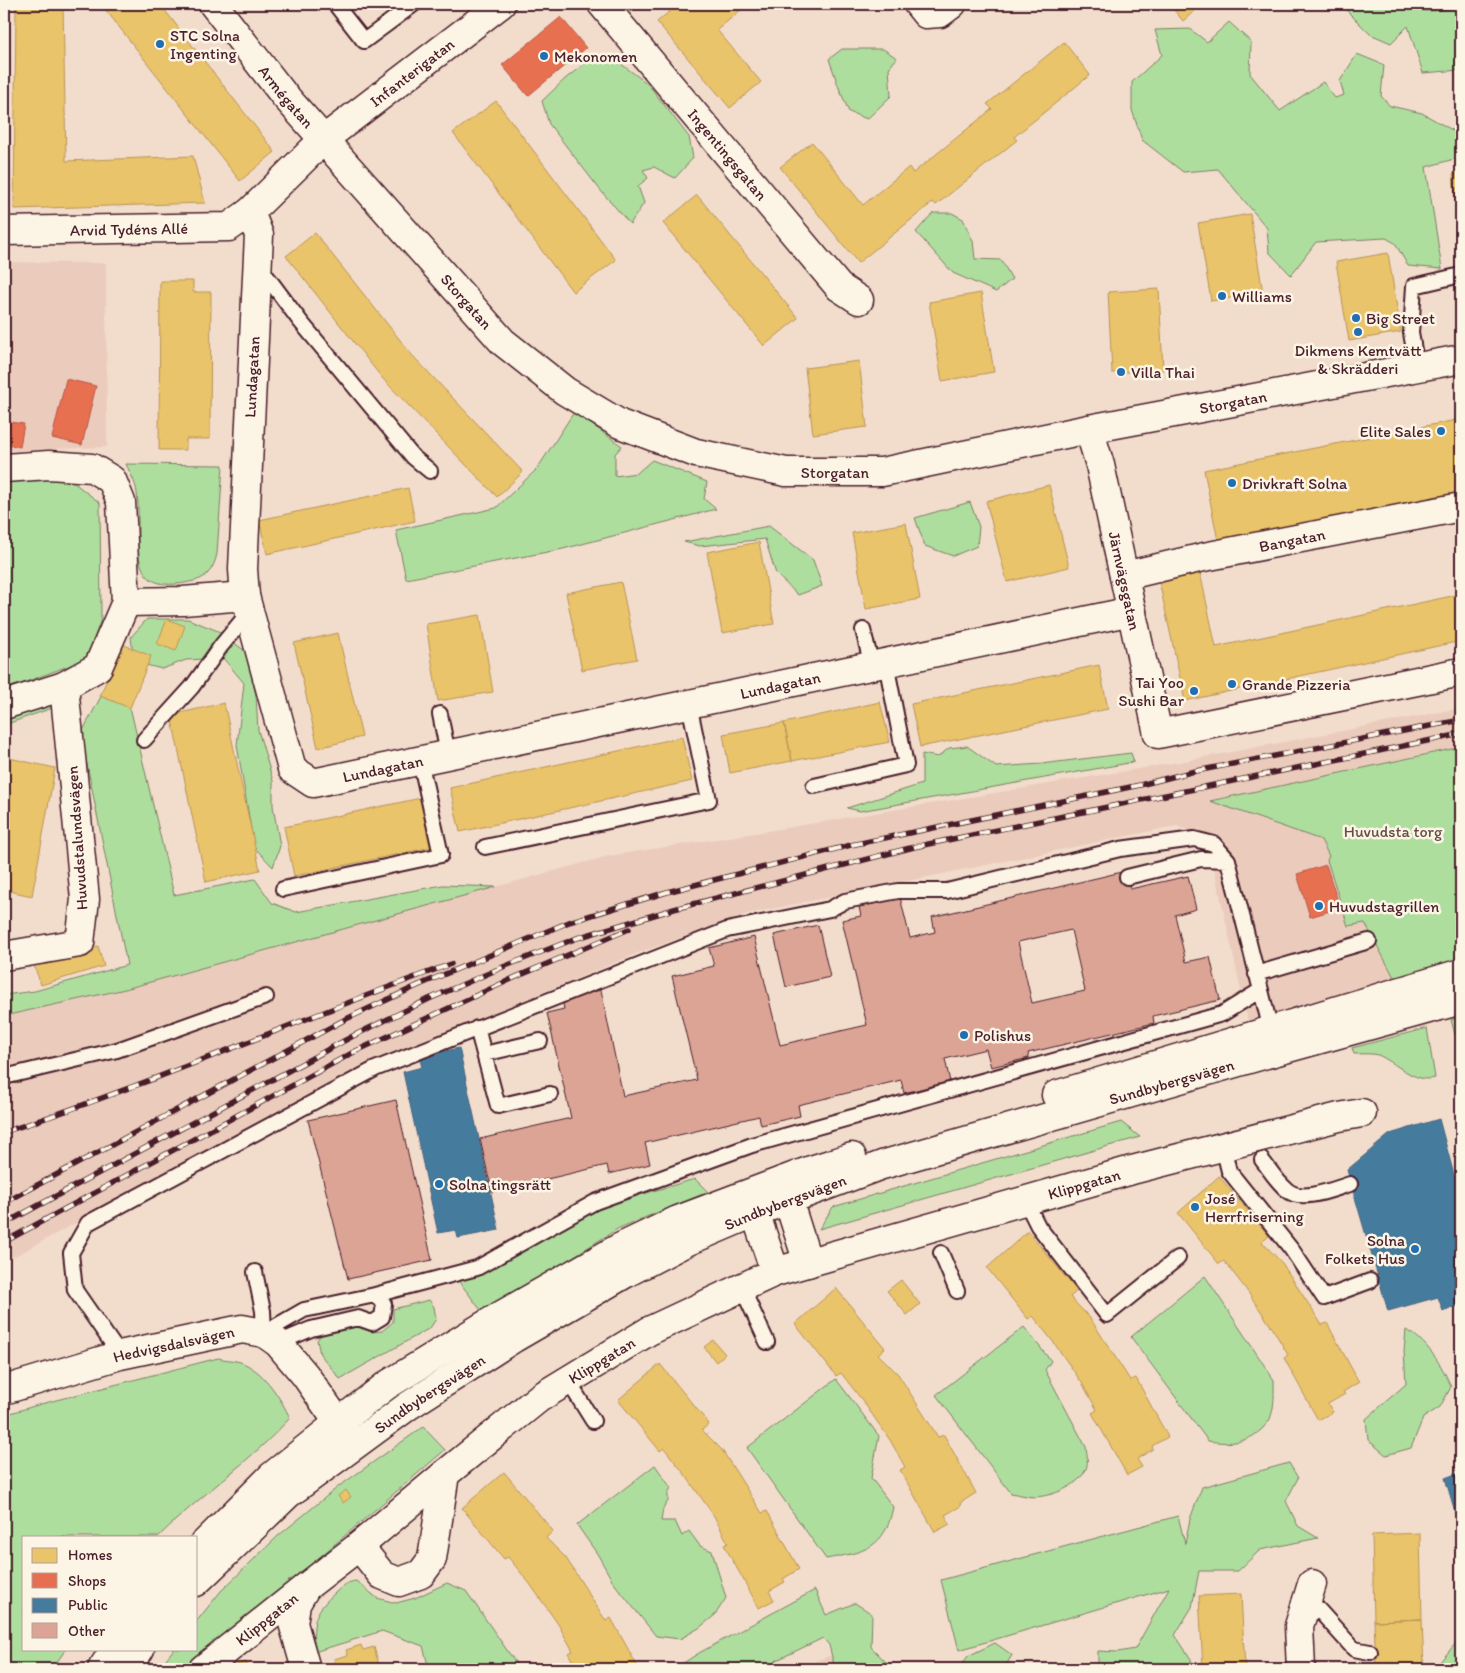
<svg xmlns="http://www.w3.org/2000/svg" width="1465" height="1673" viewBox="0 0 1465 1673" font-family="Itim,sans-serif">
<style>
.built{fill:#ebccbc}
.green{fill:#aede9e;stroke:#7c7e64}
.homes{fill:#e9c46a;stroke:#b99257}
.shops{fill:#e76f51;stroke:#b85746}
.public{fill:#457b9d;stroke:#465f7b}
.building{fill:#dca495;stroke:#4a1f2b;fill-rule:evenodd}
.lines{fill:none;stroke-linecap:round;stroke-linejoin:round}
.service-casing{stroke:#4a1f2b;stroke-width:18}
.minor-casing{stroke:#4a1f2b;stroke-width:31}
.tertiary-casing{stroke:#4a1f2b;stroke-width:31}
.secondary-casing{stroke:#4a1f2b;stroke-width:31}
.service{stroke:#fcf5e5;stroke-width:14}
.minor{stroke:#fcf5e5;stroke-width:28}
.tertiary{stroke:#fcf5e5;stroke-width:28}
.secondary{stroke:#fcf5e5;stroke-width:28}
.rail-casing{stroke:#4a1f2b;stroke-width:5.5}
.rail{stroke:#fcf5e5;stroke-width:4;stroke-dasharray:11;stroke-linecap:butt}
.poi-dot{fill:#1f6fb2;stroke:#fcf5e5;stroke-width:2}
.labels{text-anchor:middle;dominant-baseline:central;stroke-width:5;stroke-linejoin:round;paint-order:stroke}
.poi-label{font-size:16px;fill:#4a1f2b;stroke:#fcf5e5;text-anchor:start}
.street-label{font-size:16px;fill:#4a1f2b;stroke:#fcf5e5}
.park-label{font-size:16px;fill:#634f48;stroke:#fcf5e5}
</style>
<rect width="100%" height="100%" fill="#f2ddcd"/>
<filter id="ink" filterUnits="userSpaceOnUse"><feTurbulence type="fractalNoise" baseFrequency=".02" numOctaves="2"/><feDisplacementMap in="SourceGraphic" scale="10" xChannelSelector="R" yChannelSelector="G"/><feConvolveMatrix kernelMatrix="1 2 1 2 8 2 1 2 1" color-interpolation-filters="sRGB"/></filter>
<g filter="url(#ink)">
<path class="built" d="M4 262 106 263 107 447 4 451Z
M1461 708V747L1211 801 1321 840 1395 979 1248 1022 1207 837 1176 826 748 914 641 952 359 1069 4 1262V1016L125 989 608 856 761 832 1179 762Z
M849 1648 868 1669H795Z"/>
<path class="green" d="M1340 4H1404C1424 16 1440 9 1461 7V70L1423 73 1408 26 1391 43 1370 34Z
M1229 22 1251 42 1250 74 1280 111 1323 82 1335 98 1344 95 1340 81 1357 54 1384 65 1381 96 1390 106 1422 113 1461 135V157L1426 167 1442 269 1408 266 1395 243 1386 238 1316 242 1291 275 1269 252 1267 228 1218 169 1183 172 1142 140 1132 110V82L1162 55 1155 30 1190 29 1207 42Z
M842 49H883L897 58 889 68 891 96 867 119 849 112 839 88 829 59Z
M613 58 648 84 689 137 693 158 675 178 654 167 643 170 648 178 638 186 644 203 630 224 601 191 549 124 542 101 565 79 588 61Z
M933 213H952L963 219 973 241 975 259 1001 260 1012 279 996 292 953 273 916 232Z
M574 412 622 446 615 454V476L637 473 652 460 707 482 704 499 716 509 563 549 406 579 396 530 496 508 537 469Z
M126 464 223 465 217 554C214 567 208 578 194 581 120 599 143 539 137 493 136 483 130 473 126 464Z
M64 475 100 503 101 619 87 659 4 690V481Z
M970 502 979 527 977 546 953 556 925 546 915 518Z
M769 526 813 560 822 586 798 595 776 574 765 539 700 546 684 542Z
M147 619H188L218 631 245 651 256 695 258 730 273 781V806L280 846 273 867 254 847 237 745 244 683 223 658 186 660 162 669 134 662 131 637Z
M115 688 131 711 174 895 255 879 272 903 296 912 443 885 496 887 125 989 4 1016V995L35 991 127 965 81 734 105 689Z
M51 696 55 707 4 725V712Z
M967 746 996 767 1041 764 1131 753 1134 762 860 811 847 808 922 784V754L938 757 949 748Z
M1461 747V959L1395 979 1365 923 1348 926 1327 860 1329 856 1321 840 1210 801Z
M1461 1017V1056L1451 1020Z
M1427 1028 1435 1078C1415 1084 1395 1062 1378 1055 1371 1053 1361 1054 1354 1054L1352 1048Z
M1121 1122 1140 1137 819 1229 833 1207Z
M695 1179 708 1192 619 1228 483 1313 458 1280 598 1207Z
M1205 1276 1274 1380C1274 1393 1275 1406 1270 1419 1269 1422 1265 1425 1263 1428 1247 1444 1229 1444 1208 1441L1131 1337Z
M429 1300 434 1307 436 1319 430 1328 340 1379 320 1354 317 1340 321 1335 357 1327 372 1332 382 1331 393 1322V1309Z
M1024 1327 1051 1361 1045 1370 1086 1447C1087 1455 1089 1464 1085 1471 1077 1487 1052 1496 1035 1497 1027 1497 1019 1494 1011 1493L936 1395Z
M1406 1330C1425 1338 1444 1368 1451 1387L1440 1407 1423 1418 1411 1448 1386 1455 1368 1440 1366 1419 1406 1384 1404 1351Z
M218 1358C226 1360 238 1360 245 1364 265 1373 281 1399 290 1418 250 1462 200 1495 158 1537H24V1649H66L52 1669H4V1415L41 1404Z
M836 1379 879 1436 871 1478 893 1507C885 1549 864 1552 826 1559L747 1448Z
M423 1427 445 1450 189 1669H158L174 1649H196V1622L221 1591 278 1536 338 1487Z
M1289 1463 1298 1478 1286 1501 1298 1526 1318 1538 1260 1550 1238 1571H1199L1192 1607 1175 1635 1191 1659 1192 1669H1098V1651L1118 1652 1135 1649 1169 1588 959 1650 941 1580 1178 1516 1185 1544 1190 1519 1202 1487Z
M655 1465 671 1488 668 1493V1501L663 1509 661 1521H675L682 1536 689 1531 700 1546 712 1551 726 1598 715 1615 699 1628 680 1639 656 1636 613 1582 598 1555 577 1525Z
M356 1581 377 1598 396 1603 415 1598 447 1583 466 1591 520 1669H429L423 1646 382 1631 314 1652C313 1621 312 1614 336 1592 343 1586 347 1582 356 1581Z
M815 1590 826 1615 855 1603 872 1614 871 1647 893 1669H835L829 1645 823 1638 777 1660 767 1669H674L699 1653Z
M1461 1606V1669H1434L1456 1643Z
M995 1643 1012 1655 1004 1669H959L968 1656Z"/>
<path class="homes" d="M27 4H63L66 161 193 156 205 203 14 209 16 5Z
M101 4H160L275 152 240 181Z
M362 4H375L367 10Z
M678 4H748L717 30 761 82 730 108 657 22Z
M1169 4H1203L1183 21Z
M1064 42 1090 75 1014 137 1017 140 936 205 933 202 858 263 780 167 812 142 863 205 909 167 913 173 992 109 987 104Z
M496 101 616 260 573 292 453 133Z
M1461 173V242H1459L1453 174Z
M697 195 798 318 764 346 663 223Z
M1250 214 1263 293 1211 301 1198 223Z
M315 233 412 355 523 472 497 497 382 378 286 256Z
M1388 253 1401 332 1349 341 1336 262Z
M160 281H193V292H211L210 439H186V450H159Z
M1159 289 1163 370 1112 373 1108 292Z
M981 293 994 372 942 381 929 302Z
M859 361 867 427 813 434 805 368Z
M1461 419V499L1219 546 1204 470Z
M1049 485 1069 567 1007 582 986 501Z
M408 488 415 521 267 554 259 520Z
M906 523 920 599 866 609 852 533Z
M759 542 774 624 722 633 707 552Z
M1198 563 1216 647 1461 594V641L1185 701 1157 572Z
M621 582 637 659 582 670 566 593Z
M480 615 493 692 438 701 426 624Z
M167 619 185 626 176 651 157 644Z
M338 633 362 737 318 748 294 643Z
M122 644 151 656 130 708 100 696Z
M1099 665 1108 709 920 747 911 704Z
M880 702 890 742 792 761 784 723Z
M224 703 260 870 206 882 171 715Z
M784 723 792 761 730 773 723 734Z
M682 737 692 781 460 832 450 788Z
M9 758 55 768 32 896 4 890V786Z
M421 798 432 847 294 876 284 827Z
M98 946 104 966 41 985 34 965Z
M1219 1176 1269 1236 1262 1242 1282 1263 1322 1325 1327 1323 1359 1382 1343 1392 1345 1394 1328 1404 1333 1412 1318 1420 1284 1358 1288 1355 1273 1329 1245 1288 1224 1261 1219 1264 1178 1213Z
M1028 1231 1077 1291 1070 1297 1090 1318 1130 1380 1136 1378 1168 1437 1152 1446 1153 1449 1137 1459 1142 1467 1127 1475 1092 1413 1097 1410 1082 1383 1054 1343 1033 1316 1028 1319 987 1268Z
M901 1280 920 1304 907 1315 887 1291Z
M836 1288 885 1348 878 1354 898 1374 938 1437 944 1435 976 1493 960 1503 961 1506 945 1515 950 1524 935 1532 900 1470 905 1467 890 1440 862 1400 841 1373 836 1376 795 1324Z
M713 1340 725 1354 716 1362 704 1347Z
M660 1364 709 1424 702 1430 722 1450 762 1513 767 1511 799 1569 783 1579 785 1582 769 1591 774 1600 759 1608 724 1545 728 1543 714 1516 686 1476 664 1448 660 1451 618 1400Z
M504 1472 553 1531 546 1538 566 1558 606 1621 611 1618 639 1669H577L568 1653 573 1651 558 1624 530 1584 508 1557 504 1559 462 1508Z
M346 1490 351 1497 343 1503 338 1496Z
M1420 1533 1422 1619 1374 1621 1372 1535Z
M1241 1594 1245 1669H1203L1199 1596Z
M1422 1619 1424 1669H1376L1374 1621Z
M361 1645 363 1650 374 1647 380 1669H337L334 1659 348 1655 346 1650Z
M246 1662 248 1669H222Z"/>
<path class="shops" d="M561 17 586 48 528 96 502 65Z
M66 379 96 386 82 445 52 438Z
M10 422 24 424 20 447 6 444Z
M1326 865 1340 908 1310 917 1297 874Z"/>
<path class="public" d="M459 1048 499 1230 458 1238 456 1230 438 1233 403 1072 422 1067 419 1057Z
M1439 1119 1461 1201V1305L1443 1311 1438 1297 1388 1311 1347 1170 1390 1134Z
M1461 1472V1532L1445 1478Z"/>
<path class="building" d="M1126 871 1130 889 1188 876 1196 909 1175 915 1186 962 1210 957 1220 1000 1153 1016 1154 1023 1028 1053 1029 1058 991 1067 986 1049 945 1059 950 1082 904 1093 901 1080 798 1105 800 1116 761 1125 759 1116 645 1143 650 1164 609 1174 607 1165 492 1192 480 1139 571 1118 547 1013 564 1009 562 999 601 990 623 1096 697 1080 672 976 714 966 709 948 754 937 780 1045 867 1025 842 920 861 916 859 907 900 897 910 938 935 932 932 917ZM1071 930 1085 991 1032 1003 1018 942Z
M818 925 830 977 786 987 774 935Z
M396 1100 432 1260 348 1279 308 1120Z"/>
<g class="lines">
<g class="service-casing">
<path id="service" d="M335 4 364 41 414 4
M259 266 300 321 413 457 430 471
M1417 367 1411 333 1414 286 1461 275
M863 630 872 666
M440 714 448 754
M144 740 192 687 221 646 249 612
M814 786 906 765 886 663
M485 847 709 800 689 704
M1127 877 1201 859 1228 860
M283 889 441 855 420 760
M1256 974 1369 941
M477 1028 498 1106 550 1094
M484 1054 540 1041
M4 1077 117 1050 266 997
M1223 1147 1229 1171 1292 1250 1324 1298 1370 1281
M1262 1160C1270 1170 1277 1182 1287 1190 1301 1203 1334 1189 1350 1184
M1025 1200 1038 1226 1107 1315 1178 1258
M941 1253 957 1291
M255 1272 263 1311 264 1333 304 1310 375 1295 384 1304 382 1317 372 1323 358 1318 311 1329 278 1343
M742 1288 767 1342
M375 1295 477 1268 595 1202 752 1145 1222 1014 1261 990
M120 1355 75 1290 71 1253 88 1223 375 1069 727 930 830 909 845 901 898 891H947L1120 849 1194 839 1214 844 1228 860 1272 1034
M568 1381 593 1421
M1308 1598 1354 1649 1370 1652"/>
</g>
<g class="minor-casing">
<g id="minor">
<path id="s1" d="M602 4 839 287 859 300"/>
<path d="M918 4 926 14 940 13 952 4"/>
<path id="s2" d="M250 212 259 235 243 569 245 596 292 769 313 783 1132 611"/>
<path id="s3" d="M4 231 229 227 250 212 323 140 501 4"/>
<path id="s4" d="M1089 429 1100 465 1158 734 1461 672"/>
<path d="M4 468 49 465 92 468 112 480 121 502 126 602 183 601 245 596"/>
<path id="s5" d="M1124 576 1204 557 1461 507"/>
<path d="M4 705 64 686 98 667 126 602"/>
<path d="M4 956 80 943 85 899 64 686"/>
<path d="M782 1181 808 1263"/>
<path d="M749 1194 775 1272"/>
<path id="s6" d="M4 1390 120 1355 242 1329 264 1333 278 1343 305 1375 352 1442"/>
<path d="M359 1546 382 1575 399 1582 421 1574 432 1559 445 1474"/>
<path id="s7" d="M203 1669 305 1588"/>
<path id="s8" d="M306 1669 293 1623 296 1604 306 1587 359 1546 445 1474 539 1398 649 1331 775 1272 1132 1170 1339 1117 1362 1113"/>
<path d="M1301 1669 1299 1626 1312 1584"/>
</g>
</g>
<g class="tertiary-casing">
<g id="tertiary">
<path id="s9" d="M213 4 284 95 503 342 565 391 620 424 696 453 786 472H882L1089 429 1461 359"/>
</g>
</g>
<g class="secondary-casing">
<g id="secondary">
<path d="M1056 1095 1461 973"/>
<path d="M196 1552 272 1476 338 1423 387 1385 500 1316 619 1248 678 1220 811 1170 852 1157"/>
<path id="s10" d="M196 1582 288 1494 408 1406 514 1338 628 1272 688 1241 756 1212 882 1165 1277 1051 1461 1000"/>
<path d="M102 1669 115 1649"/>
<path d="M126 1669 140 1649"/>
</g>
</g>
<use href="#service" class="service"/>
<use href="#minor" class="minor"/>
<use href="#tertiary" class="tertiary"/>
<use href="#secondary" class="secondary"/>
<g class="rail-casing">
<path id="rail" d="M4 1132C155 1083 301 1018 451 964
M4 1203 344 1020 419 985 569 922 667 892 851 845 1140 785 1191 772 1461 720
M4 1224 353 1036 429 999 503 967 577 938 674 909 914 847 1461 734
M4 1242 354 1052 516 977 629 929"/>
</g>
<use href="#rail" class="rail"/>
</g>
</g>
<g class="poi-dot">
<circle cx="160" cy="44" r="5"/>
<circle cx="544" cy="56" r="5"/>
<circle cx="1222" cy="296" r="5"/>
<circle cx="1356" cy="318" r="5"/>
<circle cx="1358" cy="332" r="5"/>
<circle cx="1121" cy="372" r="5"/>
<circle cx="1441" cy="431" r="5"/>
<circle cx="1232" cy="483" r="5"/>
<circle cx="1232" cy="684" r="5"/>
<circle cx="1194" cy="691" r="5"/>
<circle cx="1319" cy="906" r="5"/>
<circle cx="964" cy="1035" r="5"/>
<circle cx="439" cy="1184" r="5"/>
<circle cx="1195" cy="1207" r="5"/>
<circle cx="1415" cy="1249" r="5"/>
</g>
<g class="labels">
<g class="poi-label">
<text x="170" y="35">STC Solna<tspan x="170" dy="18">Ingenting</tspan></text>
<text x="554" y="56">Mekonomen</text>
<text x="1232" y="296">Williams</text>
<text x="1366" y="318">Big Street</text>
<text x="1358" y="350" text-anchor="middle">Dikmens Kemtvätt<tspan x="1358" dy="18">&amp; Skrädderi</tspan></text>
<text x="1131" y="372">Villa Thai</text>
<text x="1431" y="431" text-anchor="end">Elite Sales</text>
<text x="1242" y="483">Drivkraft Solna</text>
<text x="1184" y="682" text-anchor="end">Tai Yoo<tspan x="1184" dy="18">Sushi Bar</tspan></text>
<text x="1242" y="684">Grande Pizzeria</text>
<text x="1329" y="906">Huvudstagrillen</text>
<text x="974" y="1035">Polishus</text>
<text x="449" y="1184">Solna tingsrätt</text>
<text x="1205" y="1198">José<tspan x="1205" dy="18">Herrfriserning</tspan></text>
<text x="1405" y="1240" text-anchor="end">Solna<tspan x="1405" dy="18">Folkets Hus</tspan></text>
</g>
<g class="street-label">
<text stroke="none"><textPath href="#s3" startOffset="465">Infanterigatan</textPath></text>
<text stroke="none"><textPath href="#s9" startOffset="118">Armégatan</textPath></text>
<text stroke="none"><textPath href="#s1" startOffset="196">Ingentingsgatan</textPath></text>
<text stroke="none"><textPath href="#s3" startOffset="125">Arvid Tydéns Allé</textPath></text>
<text stroke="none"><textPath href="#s9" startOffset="391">Storgatan</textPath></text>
<text transform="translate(252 377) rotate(-87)">Lundagatan</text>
<text stroke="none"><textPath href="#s9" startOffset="1216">Storgatan</textPath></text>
<text stroke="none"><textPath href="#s9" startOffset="811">Storgatan</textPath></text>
<text stroke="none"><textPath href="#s5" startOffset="172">Bangatan</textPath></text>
<text stroke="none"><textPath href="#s4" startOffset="156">Järnvägsgatan</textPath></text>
<text stroke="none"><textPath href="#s2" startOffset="1068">Lundagatan</textPath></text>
<text stroke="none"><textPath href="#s2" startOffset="662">Lundagatan</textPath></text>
<text transform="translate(77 838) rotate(-94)">Huvudstalundsvägen</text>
<text stroke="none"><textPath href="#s10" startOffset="1111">Sundbybergsvägen</textPath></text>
<text stroke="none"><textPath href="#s8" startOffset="976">Klippgatan</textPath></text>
<text stroke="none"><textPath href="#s10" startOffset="706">Sundbybergsvägen</textPath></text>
<text stroke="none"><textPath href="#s6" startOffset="176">Hedvigsdalsvägen</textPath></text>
<text stroke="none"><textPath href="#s8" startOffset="460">Klippgatan</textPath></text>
<text stroke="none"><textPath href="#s10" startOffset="301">Sundbybergsvägen</textPath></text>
<text stroke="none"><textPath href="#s7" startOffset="81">Klippgatan</textPath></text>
</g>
<g class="park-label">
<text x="1393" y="831">Huvudsta torg</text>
</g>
</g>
<rect width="1465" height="1673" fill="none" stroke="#fcf5e5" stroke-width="20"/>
<rect x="10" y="10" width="1445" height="1653" fill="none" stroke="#4a1f2b" stroke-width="2" filter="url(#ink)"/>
<rect x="22" y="1536" width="175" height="115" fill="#fcf5e5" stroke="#b59f9b"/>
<rect x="32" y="1548" width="25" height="15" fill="#e9c46a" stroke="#b59f9b"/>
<text x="68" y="1560" font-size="15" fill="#4a1f2b">Homes</text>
<rect x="32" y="1573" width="25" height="15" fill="#e76f51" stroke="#b59f9b"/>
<text x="68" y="1586" font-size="15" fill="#4a1f2b">Shops</text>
<rect x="32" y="1598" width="25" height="15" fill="#457b9d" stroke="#b59f9b"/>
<text x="68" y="1610" font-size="15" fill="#4a1f2b">Public</text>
<rect x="32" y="1623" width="25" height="15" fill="#dca495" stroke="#b59f9b"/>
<text x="68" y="1636" font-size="15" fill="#4a1f2b">Other</text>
</svg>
